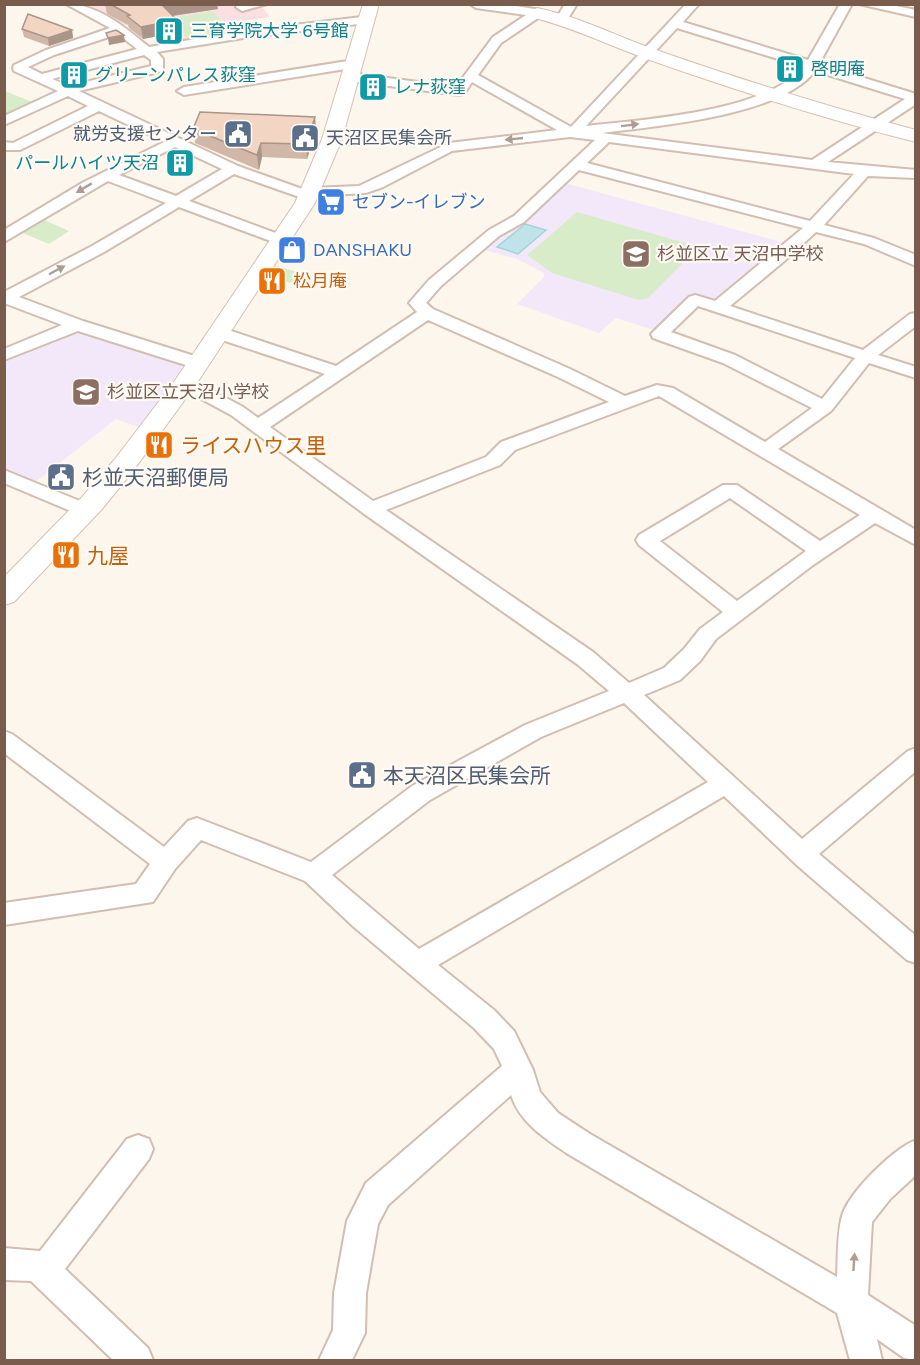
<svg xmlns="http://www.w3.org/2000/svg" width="920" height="1365" viewBox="0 0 920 1365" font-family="Figtree,'Noto Sans JP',sans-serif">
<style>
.education{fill:#f3e8fa}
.medical{fill:#fbdfe3}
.green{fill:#d8ecc9}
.water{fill:#bfe3e8;stroke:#a5d3da;stroke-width:1.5}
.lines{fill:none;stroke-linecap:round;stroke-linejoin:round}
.street-casing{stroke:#d1beb0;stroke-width:4}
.secondary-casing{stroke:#d6c0b0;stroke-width:2}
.street{fill:#fff;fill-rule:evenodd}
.secondary{fill:#fff;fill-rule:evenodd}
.wall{fill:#d1b7a8}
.shaded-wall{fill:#aa9588}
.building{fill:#f3d5c3;stroke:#aa9588;stroke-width:1.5}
.oneway{fill:#af9d94}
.labels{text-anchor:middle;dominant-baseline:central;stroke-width:4.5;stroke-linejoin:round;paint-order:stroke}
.far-culture-label{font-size:18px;fill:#0d838f;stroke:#fffaf3;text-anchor:start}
.far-service-label{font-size:18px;fill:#4e5e75;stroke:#fffaf3;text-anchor:end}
.far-shop-label{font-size:18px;fill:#366cbe;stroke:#fffaf3;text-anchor:start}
.far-education-label{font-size:18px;fill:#785e54;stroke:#fffaf3;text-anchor:start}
.far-food-label{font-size:18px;fill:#c56008;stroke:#fffaf3;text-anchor:start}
.food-label{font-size:21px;fill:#c56008;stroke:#fffaf3;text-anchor:start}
.service-label{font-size:21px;fill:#4e5e75;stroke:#fffaf3;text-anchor:start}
</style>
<rect width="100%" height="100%" fill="#fdf6ec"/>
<path class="education" d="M561 182 785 243 764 264 713 302 692 296 654 330 616 318 599 333 517 304 544 277V273L517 259 480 249Z
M79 330 177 361 182 367V374L141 428 116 419 34 483 5 471V358Z"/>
<path class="medical" d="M77 5H250L261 6 270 17 225 23 213 11 168 19 192 42 169 46 148 22 120 26Z"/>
<path class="green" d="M213 11 236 36 192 42 167 19Z
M5 91 37 104 5 119Z
M577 212 699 247 648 298 639 300 552 273 527 255Z
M40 218 69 231 49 244 18 231Z
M274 265 303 274 291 283 268 276Z"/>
<path class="water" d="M525 224 546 230 518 254 497 247Z"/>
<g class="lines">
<g class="street-casing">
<path id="street" d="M66 4C98 4 126 28 149 47L243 31 370 16 372 19 366 23 243 38 157 52 163 59V71L79 91 238 166 305 190 311 188 359 186 449 143 557 130 472 82 464 94 459 95 350 81 344 77 350 73 456 87 493 37 526 15 476 8 470 4H503L541 10V16L501 43 478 75 571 127 686 4H699L683 22 808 60 840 4H852L819 64 916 94V104L828 162 916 170V178L868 176 824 225 874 238 916 255V266L864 244 816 232 782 263 730 306 863 350 910 314 916 313V326L878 355 916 367V378L869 363 831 411 778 449 916 530V545L875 523 813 565 716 639 700 661 680 680 644 695 802 839 908 751 916 748V771L819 854 916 936V963L907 960 799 867 724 796 438 965 494 1010 514 1031 533 1070 540 1092 558 1113 590 1134 837 1277C838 1258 837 1234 842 1216 849 1192 893 1149 916 1140V1175L890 1199 872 1222 868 1295 916 1326V1360L904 1358 877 1339 882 1360H850L837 1313 568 1154C546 1139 520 1123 511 1095L388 1205 378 1224 366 1293 365 1333 352 1360H319L333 1330 334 1293 347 1221 366 1183 502 1066 494 1049 474 1028 354 927 305 881 201 840 175 869 153 902 4 925V903L136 884 150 864 4 753V731L12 734 164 847 188 821 197 818 311 862 412 786 525 725 609 691 577 664 363 513 231 415 179 387 176 383 179 379H191L243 407 258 418 325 374 213 337 211 333 213 329H225L336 366 417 312 409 303 429 280 489 230 514 216 595 140 570 137 452 151 383 187 366 193 315 196 308 200 234 174 189 201 286 237 289 240 286 243H276L179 207 104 252 19 297 83 321 204 359 207 363 204 367H192L78 331 4 360V349L62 325 4 303V292L92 246 166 203 108 181 4 242V230L82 183 164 142 99 111 20 150H4V142L13 143 88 106 68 96 4 125V116L58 91 14 71 13 68 14 65 46 50 110 28ZM677 28 804 67C765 112 643 120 586 126ZM118 34 137 49 42 74 28 67 54 55ZM144 55 151 60V66L69 86 52 79ZM815 71 905 99 812 160 602 133C656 126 781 116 815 71ZM609 142 854 174 810 221 587 163ZM175 147 222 169 176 196 119 175ZM579 170 803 228 715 301 695 295 689 297 651 334 653 338 723 363 812 408 765 442 673 388 657 385 625 396 570 369 433 309 426 303 441 286 499 236 524 222ZM698 306 855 358 822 399 735 355 671 332ZM428 320 558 377 609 402 501 442 486 457 373 501 270 427ZM659 396 860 515 820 541 737 485H723L639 535 636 540 639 545 723 612 700 629 684 649 664 668 629 683 593 652 386 510 500 465 515 450ZM730 498 806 551 737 601 660 541ZM624 703 708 782 419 949 332 875 430 800 541 737Z
M238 4H267L242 11 236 7Z
M565 4H577L567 20H559L557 17Z
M859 4H886L916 10V17Z
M354 60 358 61 360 64 358 67 184 95 177 91 184 87Z
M4 470 92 506 95 510 92 514 85 516 78 514 4 483Z
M138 1135 149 1139 153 1149 149 1159 65 1269 148 1348 153 1360H113L31 1281 4 1280V1248L40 1251 127 1139Z"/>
</g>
<g class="secondary-casing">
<path id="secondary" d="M363 4H379L342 139 315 203 197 383 133 471 102 509 14 602 4 605V577L82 497 115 459 176 379 295 203 322 139Z
M537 8C581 17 620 38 662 52 745 81 830 107 916 130V142C825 119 735 90 647 59 608 45 572 27 531 17L529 13Z"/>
</g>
<use href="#street" class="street"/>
<use href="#secondary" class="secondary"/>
</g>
<path class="wall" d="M105 4H217L218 9 173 16 179 32 143 39 129 28 128 25 107 14Z
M22 29 72 30 73 38 49 46 24 37Z
M315 117 316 131 307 159 262 157 259 170 195 143 193 129Z"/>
<path class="shaded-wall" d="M171 4H217L218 9 164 17 163 6Z
M177 20 179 32 143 39 141 27Z
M72 30 73 38 49 46 48 38Z
M124 35 125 42 109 45 108 38Z
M315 117 316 131 307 159 306 144Z
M261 143 262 157 259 170 257 155Z"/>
<path class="building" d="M110 4H171L163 6 177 20 141 27 127 16 130 15Z
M28 14 72 30 48 38 22 29Z
M116 30 124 35 108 38 106 33Z
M200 112 315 117 306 144 261 143 257 155 193 129Z"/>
<defs><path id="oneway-solid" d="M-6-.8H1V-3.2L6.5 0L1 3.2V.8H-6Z" transform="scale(1.5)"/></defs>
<g class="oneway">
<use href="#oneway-solid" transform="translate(630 125) rotate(-7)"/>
<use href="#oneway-solid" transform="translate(514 139) rotate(174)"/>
<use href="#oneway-solid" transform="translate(84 188) rotate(149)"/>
<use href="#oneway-solid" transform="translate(57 270) rotate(-28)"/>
<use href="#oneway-solid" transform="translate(854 1262) rotate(-86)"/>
</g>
<defs>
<g id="building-square" transform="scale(1.5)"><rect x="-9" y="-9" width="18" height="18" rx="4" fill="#0f9aa8" stroke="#fffaf3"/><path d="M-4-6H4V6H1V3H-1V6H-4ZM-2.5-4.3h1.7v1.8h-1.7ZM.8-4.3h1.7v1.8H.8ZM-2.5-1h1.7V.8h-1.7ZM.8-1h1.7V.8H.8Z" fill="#fff"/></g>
<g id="civic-square" transform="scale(1.5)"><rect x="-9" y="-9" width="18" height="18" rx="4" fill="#5c6f8a" stroke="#fffaf3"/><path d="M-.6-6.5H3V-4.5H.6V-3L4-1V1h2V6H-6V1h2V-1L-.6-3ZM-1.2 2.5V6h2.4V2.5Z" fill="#fff"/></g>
<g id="supermarket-square" transform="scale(1.5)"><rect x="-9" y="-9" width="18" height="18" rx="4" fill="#3f7fe0" stroke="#fffaf3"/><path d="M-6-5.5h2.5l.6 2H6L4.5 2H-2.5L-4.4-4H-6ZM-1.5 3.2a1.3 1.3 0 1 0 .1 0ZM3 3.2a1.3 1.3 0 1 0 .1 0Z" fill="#fff"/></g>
<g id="shop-square" transform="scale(1.5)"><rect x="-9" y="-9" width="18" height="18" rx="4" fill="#3f7fe0" stroke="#fffaf3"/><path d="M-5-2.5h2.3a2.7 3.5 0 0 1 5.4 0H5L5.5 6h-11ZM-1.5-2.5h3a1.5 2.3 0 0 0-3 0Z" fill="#fff"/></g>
<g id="school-square" transform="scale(1.5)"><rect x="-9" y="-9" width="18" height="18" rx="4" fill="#8d6e63" stroke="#fffaf3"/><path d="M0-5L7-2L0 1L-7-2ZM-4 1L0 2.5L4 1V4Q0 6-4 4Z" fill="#fff"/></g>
<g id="restaurant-square" transform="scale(1.5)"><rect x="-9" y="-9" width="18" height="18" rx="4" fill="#e8710a" stroke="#fffaf3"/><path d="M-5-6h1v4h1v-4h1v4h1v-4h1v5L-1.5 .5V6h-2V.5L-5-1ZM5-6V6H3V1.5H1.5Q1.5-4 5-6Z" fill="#fff"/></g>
</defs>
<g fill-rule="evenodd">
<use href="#building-square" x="169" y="31"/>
<use href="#building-square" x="790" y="69"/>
<use href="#building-square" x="74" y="75"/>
<use href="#building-square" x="373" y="87"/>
<use href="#civic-square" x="238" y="134"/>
<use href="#civic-square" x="305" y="138"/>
<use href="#building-square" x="180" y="163"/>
<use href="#supermarket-square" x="331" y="202"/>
<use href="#shop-square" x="292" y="250"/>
<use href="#school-square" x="636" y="254"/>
<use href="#restaurant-square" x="272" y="281"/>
<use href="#school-square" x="86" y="392"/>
<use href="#restaurant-square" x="159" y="445"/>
<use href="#civic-square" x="61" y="477"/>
<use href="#restaurant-square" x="66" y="555"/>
<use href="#civic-square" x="362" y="775"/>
</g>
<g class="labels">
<g class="far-culture-label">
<text x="190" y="31">三育学院大学 6号館</text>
<text x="811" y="69">啓明庵</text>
<text x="95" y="75">グリーンパレス荻窪</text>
<text x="394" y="87">レナ荻窪</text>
<text x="159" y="163" text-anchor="end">パールハイツ天沼</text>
</g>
<g class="far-service-label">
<text x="217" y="134">就労支援センター</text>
<text x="326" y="138" text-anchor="start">天沼区民集会所</text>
</g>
<g class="far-shop-label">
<text x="352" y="202">セブン-イレブン</text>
<text x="313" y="250">DANSHAKU</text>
</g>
<g class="far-education-label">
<text x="657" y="254">杉並区立 天沼中学校</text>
<text x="107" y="392">杉並区立天沼小学校</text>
</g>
<g class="far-food-label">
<text x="293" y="281">松月庵</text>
</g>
<g class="food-label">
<text x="180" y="445">ライスハウス里</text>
<text x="87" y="555">九屋</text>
</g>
<g class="service-label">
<text x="82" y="477">杉並天沼郵便局</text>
<text x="383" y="775">本天沼区民集会所</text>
</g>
</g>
<rect width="920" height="1365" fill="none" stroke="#7a5c4d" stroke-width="12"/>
</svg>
